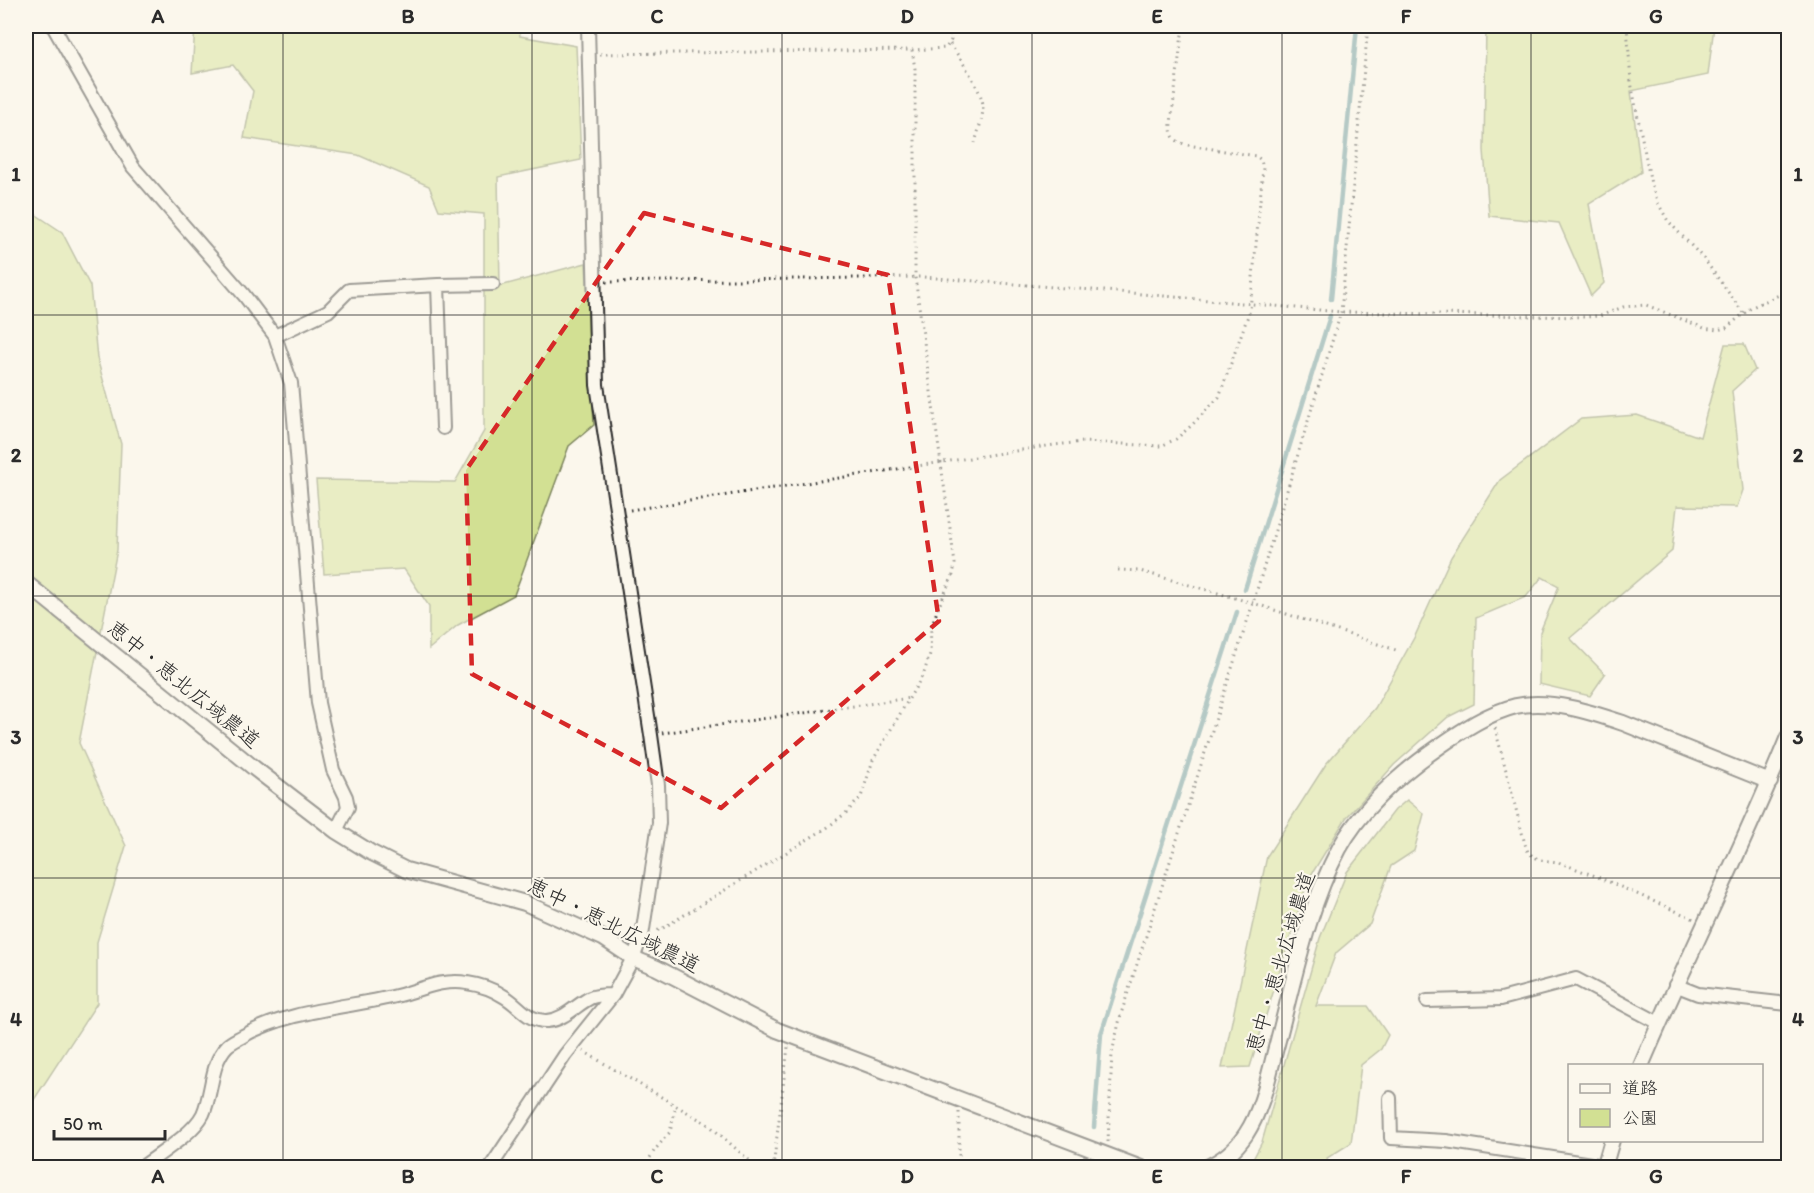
<svg xmlns="http://www.w3.org/2000/svg" width="1814" height="1193" viewBox="0 0 1814 1193" font-family="Itim,'Klee One',sans-serif">
<style>
.green{fill:#d2e093;stroke:#7e865f;stroke-width:1.5}
.lines{fill:none;stroke-linecap:round;stroke-linejoin:round}
.stream{stroke:#609196;stroke-width:4.5}
.minor-casing{stroke:#2b2b2b;stroke-width:16}
.tertiary-casing{stroke:#2b2b2b;stroke-width:18}
.path{stroke:#2b2b2b;stroke-width:3;stroke-dasharray:1.5 4.5;stroke-linecap:butt}
.minor{stroke:#fbf7ec;stroke-width:12}
.tertiary{stroke:#fbf7ec;stroke-width:14}
.marked{fill:none;stroke:#d62828;stroke-width:4.5;stroke-dasharray:12 8;stroke-linejoin:round}
.grid{fill:none;stroke:#2b2b2b;stroke-width:1.5;stroke-opacity:0.55}
.labels{text-anchor:middle;dominant-baseline:central;stroke-width:4.5;stroke-linejoin:round;paint-order:stroke}
.street-label{font-size:21px;fill:#2b2b2b;stroke:#fbf7ec}
.neatline{fill:none;stroke:#2b2b2b;stroke-width:2}
.grid-label{font-size:20px;text-anchor:middle;font-weight:bold;fill:#2b2b2b}
</style>
<rect width="100%" height="100%" fill="#fbf7ec"/>
<filter id="ink" filterUnits="userSpaceOnUse"><feTurbulence type="fractalNoise" baseFrequency=".0167" numOctaves="2"/><feDisplacementMap in="SourceGraphic" scale="12" xChannelSelector="R" yChannelSelector="G"/><feConvolveMatrix kernelMatrix="1 2 1 2 8 2 1 2 1" color-interpolation-filters="sRGB"/></filter>
<g filter="url(#ink)">
<path class="green" d="M195 26H321L418 29 419 26H519L520 36 576 46 581 160 498 177 500 286 586 263 594 425 569 446 514 595 458 625 429 649V606L404 569 324 574 316 480 455 482 484 431V214L439 210 429 186 358 155 244 138 253 91 233 65 192 73Z
M1486 26H1714L1708 75 1631 91 1641 172 1589 204 1604 283 1591 296 1559 223 1489 216 1484 150Z
M26 208 62 232 90 286 97 358 121 444 117 550 79 743 126 846 97 942V1003L26 1112Z
M1725 344H1744L1755 370 1732 391 1743 490 1737 507 1677 506 1672 551 1570 638 1605 674 1590 696 1539 684 1540 632 1559 586 1542 577 1526 597 1476 618 1474 704 1448 717 1394 765 1346 818 1308 880 1250 1067 1222 1068 1267 856 1326 764 1375 708 1415 636 1451 557 1500 480 1581 419 1637 415 1700 437Z
M1407 800 1424 814 1414 851 1391 866 1370 924 1336 953 1316 1006H1368L1388 1035 1381 1049 1361 1065 1351 1143 1327 1158 1330 1167H1250L1251 1163 1262 1142 1320 938 1347 872 1395 810Z"/>
<g class="lines">
<path class="stream" d="M1331 299 1357 26
M1245 589 1330 316
M1094 1127 1101 1034 1237 612
M1096 1165V1168"/>
<g class="minor-casing">
<path id="minor" d="M53 26 133 167 244 295 275 336 291 383 318 703 333 770 346 797 348 807 336 831
M438 285 443 428
M275 336 328 311 349 290 438 285 493 284
M1675 985 1698 994 1788 1004
M1427 1001 1501 999 1576 979 1659 1023
M1390 1098 1391 1138 1446 1141 1604 1166
M141 1168C159 1154 193 1134 203 1114 213 1092 210 1064 227 1046 231 1042 238 1039 243 1036 287 1011 342 1008 392 997 416 992 441 978 467 983 481 985 493 989 505 997 519 1005 528 1022 547 1021 564 1020 576 1005 590 998 596 995 606 995 613 995
M490 1168 565 1055 613 995 633 958 642 936 659 823 658 785 651 735 597 385 588 26"/>
</g>
<g class="tertiary-casing">
<path id="tertiary" d="M26 583 254 768 336 831 370 852 406 870 525 903 603 938 633 958 657 968 777 1030 1141 1168
M1641 1066C1688 955 1743 848 1788 737
M1205 1168C1222 1161 1236 1149 1246 1134 1263 1108 1269 1073 1277 1044 1294 980 1308 907 1339 849 1362 807 1401 773 1440 746 1463 730 1488 713 1516 706 1551 699 1590 712 1623 723L1770 782
M1604 1168 1612 1140"/>
</g>
<path class="path" d="M1627 26 1631 82 1651 184 1658 203 1668 221 1704 259 1744 314
M950 44C959 56 983 92 983 106 983 119 978 131 975 143
M912 50 946 48 951 40 947 26
M600 54 912 50 915 69V277L955 564 953 575 939 606 931 627 930 654 924 673 873 760 861 797 847 812 828 827 663 928 654 932
M606 282 923 277 1131 293 1341 312 1584 317 1600 316 1623 307 1646 305 1704 328 1717 330 1726 328 1752 307 1788 291
M630 510 1054 445 1083 442 1161 446 1176 439 1191 426 1219 397 1250 310 1263 168 1261 160 1256 156 1188 145C1175 142 1170 136 1171 123L1183 26
M1118 570 1140 571 1253 603 1399 651
M1495 728 1525 844 1528 852 1534 857 1541 860 1558 862 1598 877 1694 919
M662 733 910 698
M583 1051 709 1125 758 1168
M959 1112V1168
M1108 1142 1112 1053 1121 1014 1253 603 1341 312 1368 26
M644 1168 654 1151 670 1132 676 1106
M773 1168 788 1047"/>
<use href="#minor" class="minor"/>
<use href="#tertiary" class="tertiary"/>
</g>
</g>
<path d="M0 0H1814V1193H0ZM644 213 888 275 939 621 721 808 472 674 466 470Z" fill="#fbf7ec" fill-opacity=".55" fill-rule="evenodd"/>
<path class="marked" d="M644 213 888 275 939 621 721 808 472 674 466 470Z"/>
<path class="grid" d="M283 26V1168M532 26V1168M782 26V1168M1032 26V1168M1282 26V1168M1531 26V1168M26 315H1788M26 596H1788M26 878H1788"/>
<g class="labels">
<g class="street-label">
<text transform="translate(184 684) rotate(39)">恵中・恵北広域農道</text>
<text transform="translate(614 925) rotate(26)">恵中・恵北広域農道</text>
<text transform="translate(1280 962) rotate(-73)">恵中・恵北広域農道</text>
</g>
</g>
<rect width="1814" height="1193" fill="none" stroke="#fbf7ec" stroke-width="66"/>
<rect x="1568" y="1064" width="195" height="78" fill="#fbf7ec" stroke="#a8a59f" stroke-width="1.5"/>
<rect x="1580" y="1084" width="30" height="9" fill="#fbf7ec" stroke="#a8a59f" stroke-width="1.5"/>
<text x="1622" y="1094" font-size="18" fill="#2b2b2b">道路</text>
<rect x="1580" y="1109" width="30" height="18" fill="#d2e093" stroke="#a8a59f" stroke-width="1.5"/>
<text x="1622" y="1124" font-size="18" fill="#2b2b2b">公園</text>
<path d="M54 1130v9h111v-9" fill="none" stroke="#2b2b2b" stroke-width="3"/>
<text x="63" y="1130" font-size="18" fill="#2b2b2b" stroke="#fbf7ec" stroke-width="4.5" paint-order="stroke">50 m</text>
<rect x="33" y="33" width="1748" height="1127" class="neatline"/>
<g class="grid-label">
<text x="158" y="23">A</text>
<text x="408" y="23">B</text>
<text x="657" y="23">C</text>
<text x="907" y="23">D</text>
<text x="1157" y="23">E</text>
<text x="1406" y="23">F</text>
<text x="1656" y="23">G</text>
<text x="16" y="181">1</text>
<text x="1798" y="181">1</text>
<text x="16" y="462">2</text>
<text x="1798" y="462">2</text>
<text x="16" y="744">3</text>
<text x="1798" y="744">3</text>
<text x="16" y="1026">4</text>
<text x="1798" y="1026">4</text>
<text x="158" y="1183">A</text>
<text x="408" y="1183">B</text>
<text x="657" y="1183">C</text>
<text x="907" y="1183">D</text>
<text x="1157" y="1183">E</text>
<text x="1406" y="1183">F</text>
<text x="1656" y="1183">G</text>
</g>
</svg>
